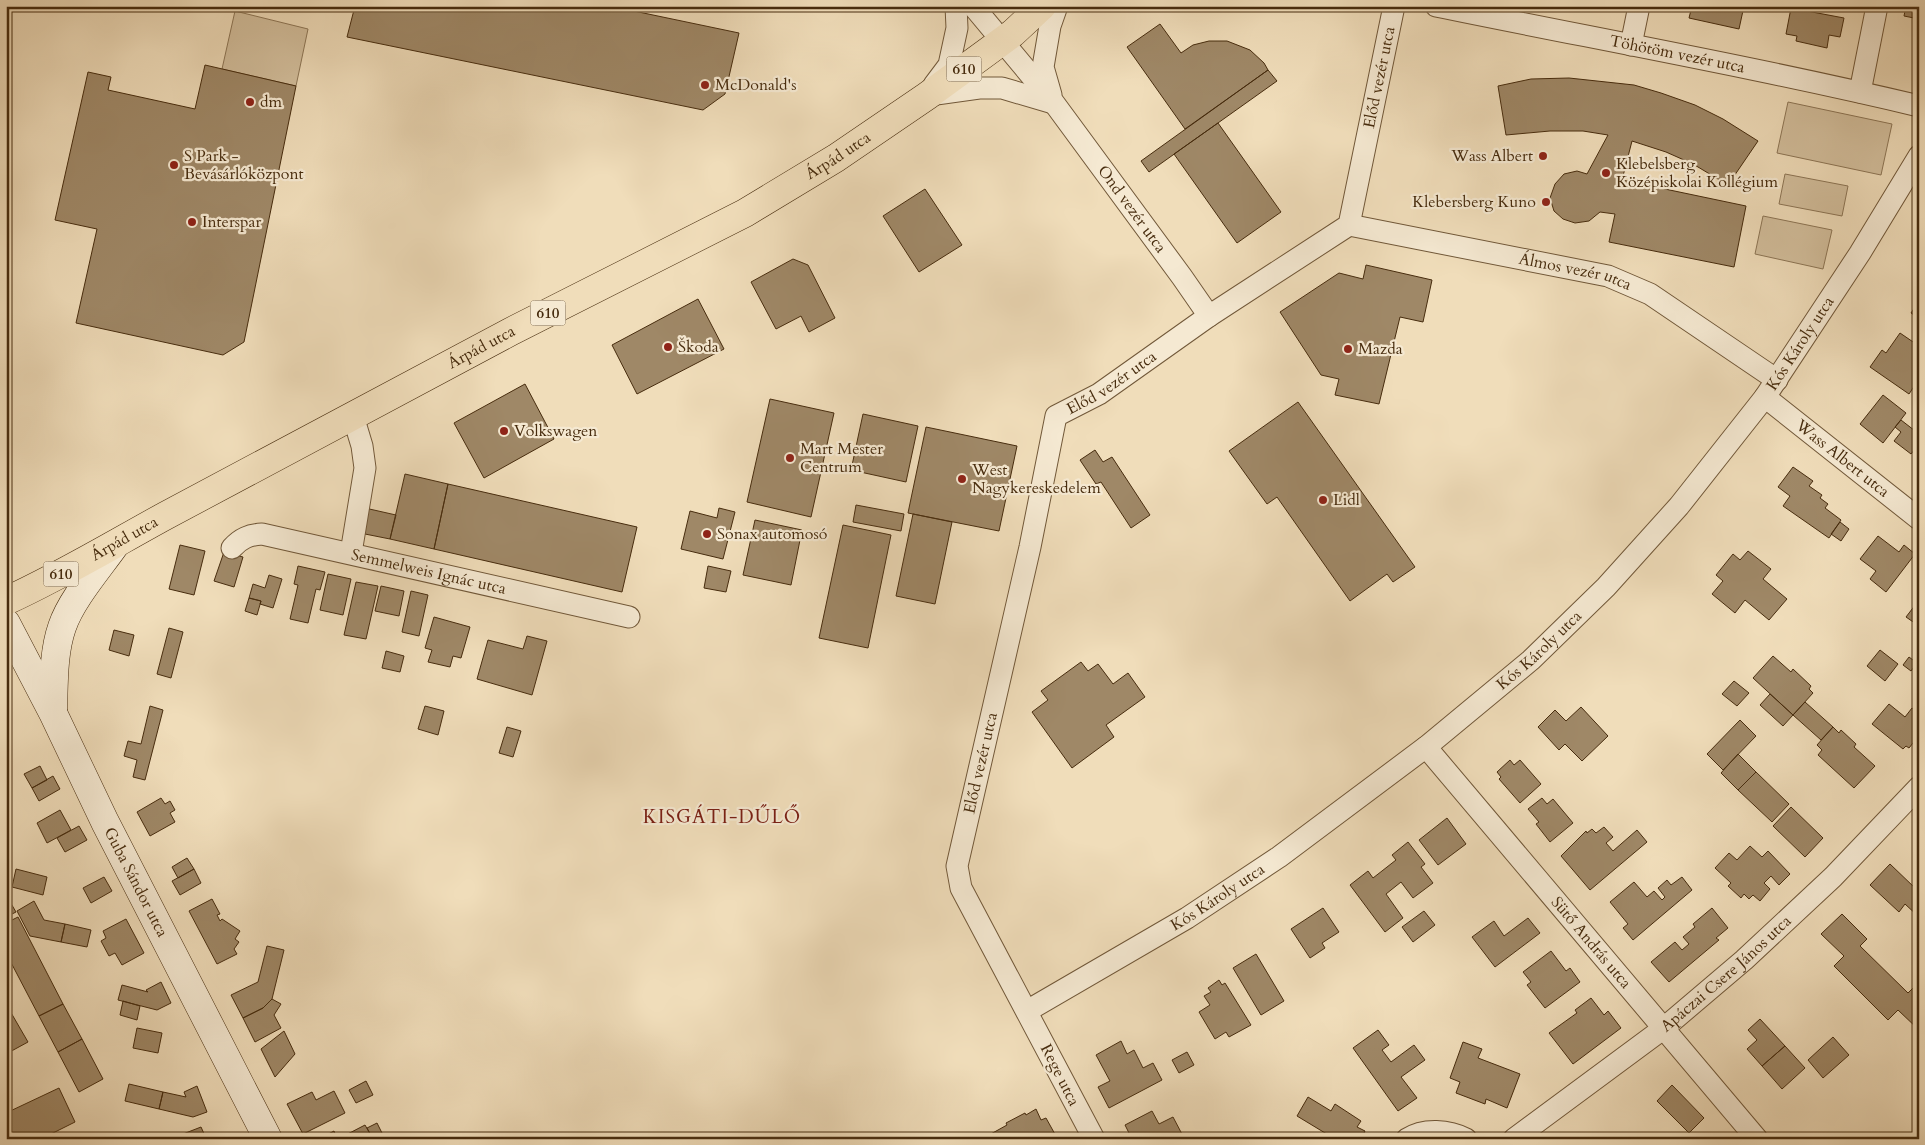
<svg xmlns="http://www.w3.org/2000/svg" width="1925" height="1145" viewBox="0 0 1925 1145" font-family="Cardo,serif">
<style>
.green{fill:#d3bf9d;stroke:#8d7656}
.building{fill:#9f8867;stroke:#472c0e}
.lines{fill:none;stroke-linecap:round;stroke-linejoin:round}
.minor-casing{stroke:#715839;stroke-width:23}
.secondary-casing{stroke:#472c0e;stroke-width:29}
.primary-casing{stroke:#472c0e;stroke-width:29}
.minor{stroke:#f5e9d2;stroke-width:21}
.secondary{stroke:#f5e9d2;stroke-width:28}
.primary{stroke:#f0ddba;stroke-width:28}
.poi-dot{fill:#8f2418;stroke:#f5e9d2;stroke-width:2}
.labels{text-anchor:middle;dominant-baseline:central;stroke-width:4.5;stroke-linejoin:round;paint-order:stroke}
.shield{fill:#f5e9d2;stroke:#7b6549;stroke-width:1}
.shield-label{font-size:15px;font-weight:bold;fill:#472c0e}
.street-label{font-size:16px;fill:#472c0e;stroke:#f5e9d2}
.poi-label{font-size:16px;fill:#472c0e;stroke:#f5e9d2;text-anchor:start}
.quarter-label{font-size:19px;letter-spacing:1px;fill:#7a1f14;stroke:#f5e9d2}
</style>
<rect width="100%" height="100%" fill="#f0ddba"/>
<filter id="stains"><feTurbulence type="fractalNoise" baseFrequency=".004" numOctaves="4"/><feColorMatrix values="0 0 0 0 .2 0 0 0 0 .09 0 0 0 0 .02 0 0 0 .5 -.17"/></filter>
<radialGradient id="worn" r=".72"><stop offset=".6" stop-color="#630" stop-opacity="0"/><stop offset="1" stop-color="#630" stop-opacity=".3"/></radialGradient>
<path class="green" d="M235 11 308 29 296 86 222 69Z
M1788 102 1892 124 1881 175 1777 153Z
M1785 174 1848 186 1842 216 1779 204Z
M1763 216 1832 230 1823 269 1755 254Z"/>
<path class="building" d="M355 6H610L739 33 725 94 703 110 347 37Z
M1692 6H1744L1739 29 1689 18Z
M1906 6H1919V19L1904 16Z
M1791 8 1844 18 1840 37 1829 35 1827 48 1796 41 1797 36 1786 34Z
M1160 24 1181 53 1193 45 1209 41H1227L1250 50 1264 63 1268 70 1185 129 1127 47Z
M205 65 296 86 244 342 223 355 76 323 97 229 55 220 88 72 111 77 108 90 195 109Z
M1268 70 1277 81 1149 172 1141 161Z
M1569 78 1634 85 1661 93 1695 105 1723 119 1758 141 1728 185 1693 164 1666 152 1632 141 1622 180 1746 206 1734 267 1609 242 1615 214 1600 212 1589 221 1575 223 1563 219 1554 211 1550 198 1555 184 1564 174 1577 171 1587 174 1608 135 1583 131H1550L1506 135 1498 86 1531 79Z
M1218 123 1281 212 1237 243 1174 154Z
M925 189 962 245 919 272 883 216Z
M793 259 808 265 835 318 809 332 801 316 776 329 751 282Z
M1366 265 1432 280 1423 322 1400 317 1379 404 1335 395 1339 379 1321 375 1280 312 1339 273 1363 279Z
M698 299 724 349 637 394 612 345Z
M1919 301V318L1911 313Z
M1900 333 1919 346V379L1909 394 1870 367 1882 350 1886 353Z
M525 384 554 439 484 478 454 423Z
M1883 395 1906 413 1883 443 1860 424Z
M770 399 834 413 811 517 747 502Z
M1298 402 1415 567 1393 582 1387 574 1350 601 1277 497 1267 504 1229 451Z
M863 414 918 426 906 482 851 470Z
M1901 420 1919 434V444L1911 454 1894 441 1901 432 1895 427Z
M926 427 1017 446 999 531 908 513Z
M1095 450 1103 462 1112 457 1150 515 1131 528 1101 482 1096 484 1080 460Z
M1793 467 1813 481 1809 486 1822 495 1820 498 1828 504 1825 508 1841 520 1829 538 1783 506 1790 496 1778 487Z
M405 474 448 484 434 549 390 539Z
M448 484 637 527 622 592 434 549Z
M856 505 904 514 901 531 853 522Z
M365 508 396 515 390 539 360 533Z
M719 508 735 512 723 559 681 549 690 511 717 518Z
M913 514 952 522 935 604 896 596Z
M755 520 802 530 791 585 743 575Z
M1840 522 1849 529 1841 541 1831 534Z
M843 525 891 535 868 648 819 638Z
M1878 536 1899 552 1904 545 1915 554 1886 592 1870 579 1876 571 1860 559Z
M180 545 205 551 194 595 169 589Z
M1748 551 1771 569 1763 579 1787 599 1769 620 1745 600 1735 613 1712 594 1723 581 1716 575 1733 554 1740 560Z
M224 552 243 557 234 587 214 581Z
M298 566 325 572 320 590 316 589 308 623 290 619 298 585 294 584Z
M708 566 731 571 726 592 704 588Z
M328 574 351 579 343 615 320 610Z
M269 575 282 579 273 608 260 604 261 601 249 598 253 584 265 588Z
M356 582 378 586 366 639 344 635Z
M381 586 404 591 399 616 375 611Z
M411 591 428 595 419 636 402 632Z
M249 598 261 601 257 615 245 611Z
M1919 600V626L1906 617Z
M434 617 470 627 461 658 453 656 450 667 428 662 432 650 425 648Z
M169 628 183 632 171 678 157 674Z
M114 630 134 635 129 656 109 650Z
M527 636 547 641 532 695 477 679 488 640 523 649Z
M1880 650 1898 664 1885 681 1867 666Z
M386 651 404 656 400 672 382 668Z
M1773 656 1791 672 1793 669 1811 686 1809 689 1813 693 1793 715 1753 678Z
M1909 657 1917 663 1911 671 1903 665Z
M1081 662 1088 671 1098 664 1113 684 1128 673 1145 697 1106 725 1114 737 1072 768 1032 712 1048 700 1041 691Z
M1734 681 1749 693 1737 706 1722 694Z
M1770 694 1793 715 1783 726 1760 705Z
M1805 702 1833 727 1821 740 1793 715Z
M1889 704 1905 717 1912 708 1919 713V730L1914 736 1917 738 1909 748 1906 746 1903 749 1872 724Z
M150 706 163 710 145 780 133 777 137 760 124 756 128 741 141 744Z
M425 706 444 711 438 735 418 729Z
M1581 707 1608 736 1582 761 1565 744 1559 750 1538 727 1555 710 1566 721Z
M1740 720 1756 736 1723 770 1707 754Z
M507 727 521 731 513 757 499 753Z
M1833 727 1839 733 1841 730 1856 744 1854 747 1875 766 1854 788 1818 755 1822 750 1817 745Z
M1738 754 1756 772 1738 790 1721 773Z
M1510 760 1514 765 1520 760 1541 784 1520 803 1499 779 1501 777 1497 772Z
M40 766 47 780 32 788 24 774Z
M1756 772 1789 804 1772 822 1738 790Z
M53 776 60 789 39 801 32 788Z
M161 798 165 804 170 801 175 810 170 813 175 822 150 836 137 812Z
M1542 798 1547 804 1553 799 1573 823 1550 842 1536 824 1539 822 1528 809Z
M1791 807 1823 838 1805 857 1773 826Z
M60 810 71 830 47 843 37 823Z
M1447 818 1466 844 1438 865 1419 840Z
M79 826 87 840 65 852 57 838Z
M1604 827 1613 837 1606 843 1613 851 1637 830 1647 842 1590 890 1561 856 1586 831 1587 833 1592 829 1596 833Z
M1408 842 1425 864 1421 867 1433 883 1413 898 1401 882 1386 894 1403 918 1385 932 1350 885 1368 871 1373 878 1396 860 1392 855Z
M1750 846 1762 857 1768 851 1790 874 1779 885 1771 876 1764 883 1770 889 1760 901 1753 895 1749 899 1744 894 1741 898 1728 886 1731 883 1715 868 1729 853 1737 860Z
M187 858 194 869 178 878 172 867Z
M1890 864 1915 888 1919 883V917L1905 904 1899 912 1870 885Z
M16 869 47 877 43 895 12 887Z
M194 869 201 883 180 895 172 881Z
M104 877 112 891 91 903 83 888Z
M1682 877 1692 890 1633 940 1623 928 1628 924 1610 902 1634 882 1647 897 1654 891 1662 900 1665 897 1658 888 1667 880 1671 885Z
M6 895 16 912 6 917Z
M212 899 220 914 217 915 220 921 222 919 240 931 235 939 239 942 234 949 237 954 217 964 189 911Z
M34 901 44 920 65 924 61 942 30 936 17 911Z
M1323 908 1339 932 1322 943 1325 948 1310 958 1291 929Z
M1712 908 1728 928 1716 938 1719 940 1669 982 1651 962 1675 942 1682 950 1689 944 1683 937 1695 927 1693 924Z
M1424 911 1435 925 1413 942 1402 927Z
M1842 914 1867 939 1860 946 1908 993 1915 986 1919 990V1030L1898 1010 1888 1020 1834 966 1844 956 1821 934Z
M18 917 63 1004 39 1016 6 953V923Z
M1528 918 1540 933 1495 967 1472 937 1494 921 1504 936Z
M126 919 144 953 122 965 115 953 109 956 101 941 106 938 103 931Z
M65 924 91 930 87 947 61 942Z
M267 946 284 950 272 999 263 1008 243 1018 231 995 258 982Z
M1551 951 1566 971 1570 968 1580 982 1545 1008 1527 985 1531 982 1523 972Z
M1256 954 1284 1001 1261 1015 1233 968Z
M1219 980 1222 985 1225 983 1251 1025 1229 1037 1226 1032 1215 1039 1199 1012 1210 1005 1204 996 1211 992 1208 988Z
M161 982 171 1003 157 1010 118 1000 122 985 148 992 146 990Z
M1591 998 1604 1015 1608 1011 1621 1028 1573 1064 1549 1033 1577 1013 1575 1010Z
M272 999 281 1004 274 1015 281 1028 255 1042 243 1018 263 1008Z
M123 1001 140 1006 137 1020 120 1015Z
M6 1004 28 1042 6 1054Z
M63 1004 82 1039 58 1052 39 1016Z
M1760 1019 1785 1046 1762 1066 1747 1049 1757 1040 1748 1030Z
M137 1028 162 1033 158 1053 133 1048Z
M1378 1030 1389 1045 1382 1050 1391 1062 1414 1045 1425 1060 1401 1077 1417 1098 1398 1111 1353 1048Z
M284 1031 295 1054 275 1077 261 1049Z
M1833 1037 1849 1055 1823 1078 1808 1060Z
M82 1039 103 1079 79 1092 58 1052Z
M1121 1041 1127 1054 1134 1050 1143 1068 1153 1063 1162 1080 1109 1108 1098 1087 1110 1081 1096 1055Z
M1463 1042 1482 1049 1478 1058 1520 1074 1507 1108 1486 1099 1485 1104 1456 1093 1460 1082 1450 1078Z
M1785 1046 1805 1068 1782 1089 1762 1066Z
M1187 1052 1194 1065 1179 1073 1172 1060Z
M366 1081 373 1095 356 1103 349 1090Z
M129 1084 163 1092 159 1109 125 1101Z
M1672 1085 1704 1118 1689 1133 1657 1101Z
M197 1086 207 1112 193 1117 159 1109 163 1092 186 1097 184 1092Z
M59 1088 75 1122 41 1139H6V1113Z
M334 1091 345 1113 303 1134 287 1104 312 1092 316 1100Z
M1308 1097 1331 1111 1335 1104 1361 1121 1357 1127 1365 1131 1361 1139H1335L1297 1116Z
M1036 1109 1041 1120 1046 1118 1056 1136 1051 1139H991L989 1135 1007 1125 1006 1123 1025 1113 1026 1115Z
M1152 1111 1159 1124 1173 1117 1183 1136 1178 1139H1132L1125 1125Z
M377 1123 385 1139H373L367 1128Z
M365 1125 373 1139H338Z
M201 1127 206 1138 186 1139 183 1134Z
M334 1131 337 1139H319Z
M89 1134 91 1139H79Z"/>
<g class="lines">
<g class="minor-casing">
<g id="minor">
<path id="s1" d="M973 6 1054 103 1182 277 1209 316"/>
<path id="s2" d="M1436 6C1597 39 1759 68 1919 106"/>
<path d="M1631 45 1639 6"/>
<path d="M934 85 949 65 957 28 956 6"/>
<path d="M1860 92 1877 6"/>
<path d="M929 95 979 88H1002L1053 103"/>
<path d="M1051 95 1043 67 1050 26 1057 6"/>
<path id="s3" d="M1349 225 1608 276 1650 294 1777 380"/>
<path id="s4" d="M1765 397 1919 519"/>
<path id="s5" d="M232 548C241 538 249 535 262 534L629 617"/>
<path d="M351 553 365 468 362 446 353 416"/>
<path id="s6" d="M1426 747 1757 1139"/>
<path id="s7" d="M1027 1011 1187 918 1279 857 1426 747 1531 660 1606 587 1679 506 1765 397 1860 253 1919 156"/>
<path id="s8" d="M1094 1139 961 888 957 866 1030 547 1056 416 1099 394 1209 316 1349 225 1394 6"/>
<path d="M1407 1139C1424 1128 1449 1130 1466 1139"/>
<path id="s9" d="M1514 1139 1664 1028 1744 960 1833 877 1919 787"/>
</g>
</g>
<g class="secondary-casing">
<g id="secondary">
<path id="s10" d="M6 623 53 713 105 822 268 1139"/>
<path d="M53 711C54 684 53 653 62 627 71 600 98 569 115 545"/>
</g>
</g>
<g class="primary-casing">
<g id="primary">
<path id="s11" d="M6 601C61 576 112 545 165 516L510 332 745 213 836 158 927 96 1013 33 1042 6"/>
</g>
</g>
<use href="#minor" class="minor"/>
<use href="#secondary" class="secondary"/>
<use href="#primary" class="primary"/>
</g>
<g class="poi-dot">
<circle cx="705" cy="85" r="5"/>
<circle cx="250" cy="102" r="5"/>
<circle cx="1543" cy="156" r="5"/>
<circle cx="174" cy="165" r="5"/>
<circle cx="1606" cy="173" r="5"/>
<circle cx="1546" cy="202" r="5"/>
<circle cx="192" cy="222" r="5"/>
<circle cx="668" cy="347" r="5"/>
<circle cx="1348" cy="349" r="5"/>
<circle cx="504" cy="431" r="5"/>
<circle cx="790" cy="458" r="5"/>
<circle cx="962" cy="479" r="5"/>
<circle cx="1323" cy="500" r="5"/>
<circle cx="707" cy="534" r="5"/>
</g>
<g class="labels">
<g class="shield">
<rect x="946.5" y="56.5" width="35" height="25" rx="4"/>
<rect x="530.5" y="300.5" width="35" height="25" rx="4"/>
<rect x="43.5" y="561.5" width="35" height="25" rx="4"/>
</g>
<g class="shield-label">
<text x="964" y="69">610</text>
<text x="548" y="313">610</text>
<text x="61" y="574">610</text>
</g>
<g class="street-label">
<text stroke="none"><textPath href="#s2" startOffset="246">Töhötöm vezér utca</textPath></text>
<text stroke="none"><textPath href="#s8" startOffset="1268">Előd vezér utca</textPath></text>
<text stroke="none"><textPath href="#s11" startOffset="944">Árpád utca</textPath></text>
<text stroke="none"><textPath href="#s1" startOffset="258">Ond vezér utca</textPath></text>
<text stroke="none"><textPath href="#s3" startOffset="231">Álmos vezér utca</textPath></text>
<text stroke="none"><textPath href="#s7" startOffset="1032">Kós Károly utca</textPath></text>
<text stroke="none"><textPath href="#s11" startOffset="539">Árpád utca</textPath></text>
<text stroke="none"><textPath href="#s8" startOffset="832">Előd vezér utca</textPath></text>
<text stroke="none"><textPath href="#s4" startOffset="99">Wass Albert utca</textPath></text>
<text stroke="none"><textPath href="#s11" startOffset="134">Árpád utca</textPath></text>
<text stroke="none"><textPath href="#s5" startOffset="205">Semmelweis Ignác utca</textPath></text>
<text stroke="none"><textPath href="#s7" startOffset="628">Kós Károly utca</textPath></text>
<text stroke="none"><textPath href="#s8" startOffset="412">Előd vezér utca</textPath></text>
<text stroke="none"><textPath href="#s10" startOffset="290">Guba Sándor utca</textPath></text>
<text stroke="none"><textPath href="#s7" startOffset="222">Kós Károly utca</textPath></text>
<text stroke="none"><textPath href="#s6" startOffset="256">Sütő András utca</textPath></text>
<text stroke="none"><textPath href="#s9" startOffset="269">Apáczai Csere János utca</textPath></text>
<text transform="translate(1060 1075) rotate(63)">Rege utca</text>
</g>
<g class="poi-label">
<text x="715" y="85">McDonald's</text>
<text x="260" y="102">dm</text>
<text x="184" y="156">S Park -<tspan x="184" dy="18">Bevásárlóközpont</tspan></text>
<text x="1533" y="156" text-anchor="end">Wass Albert</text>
<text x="1616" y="164">Klebelsberg<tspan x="1616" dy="18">Középiskolai Kollégium</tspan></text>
<text x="1536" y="202" text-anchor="end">Klebersberg Kuno</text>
<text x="202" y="222">Interspar</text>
<text x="678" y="347">Škoda</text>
<text x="1358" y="349">Mazda</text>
<text x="514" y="431">Volkswagen</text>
<text x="800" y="449">Mart Mester<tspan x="800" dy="18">Centrum</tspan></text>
<text x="972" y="470">West<tspan x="972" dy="18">Nagykereskedelem</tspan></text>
<text x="1333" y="500">Lidl</text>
<text x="717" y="534">Sonax automosó</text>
</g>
<g class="quarter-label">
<text x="722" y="817">KISGÁTI-DŰLŐ</text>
</g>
</g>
<rect width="1925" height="1145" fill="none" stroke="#f0ddba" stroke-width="25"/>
<rect x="8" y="8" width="1910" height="1130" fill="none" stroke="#472c0e" stroke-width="2.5"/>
<rect x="12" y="12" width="1900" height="1120" fill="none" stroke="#472c0e"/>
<rect width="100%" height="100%" filter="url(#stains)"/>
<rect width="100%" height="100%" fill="url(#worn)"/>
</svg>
